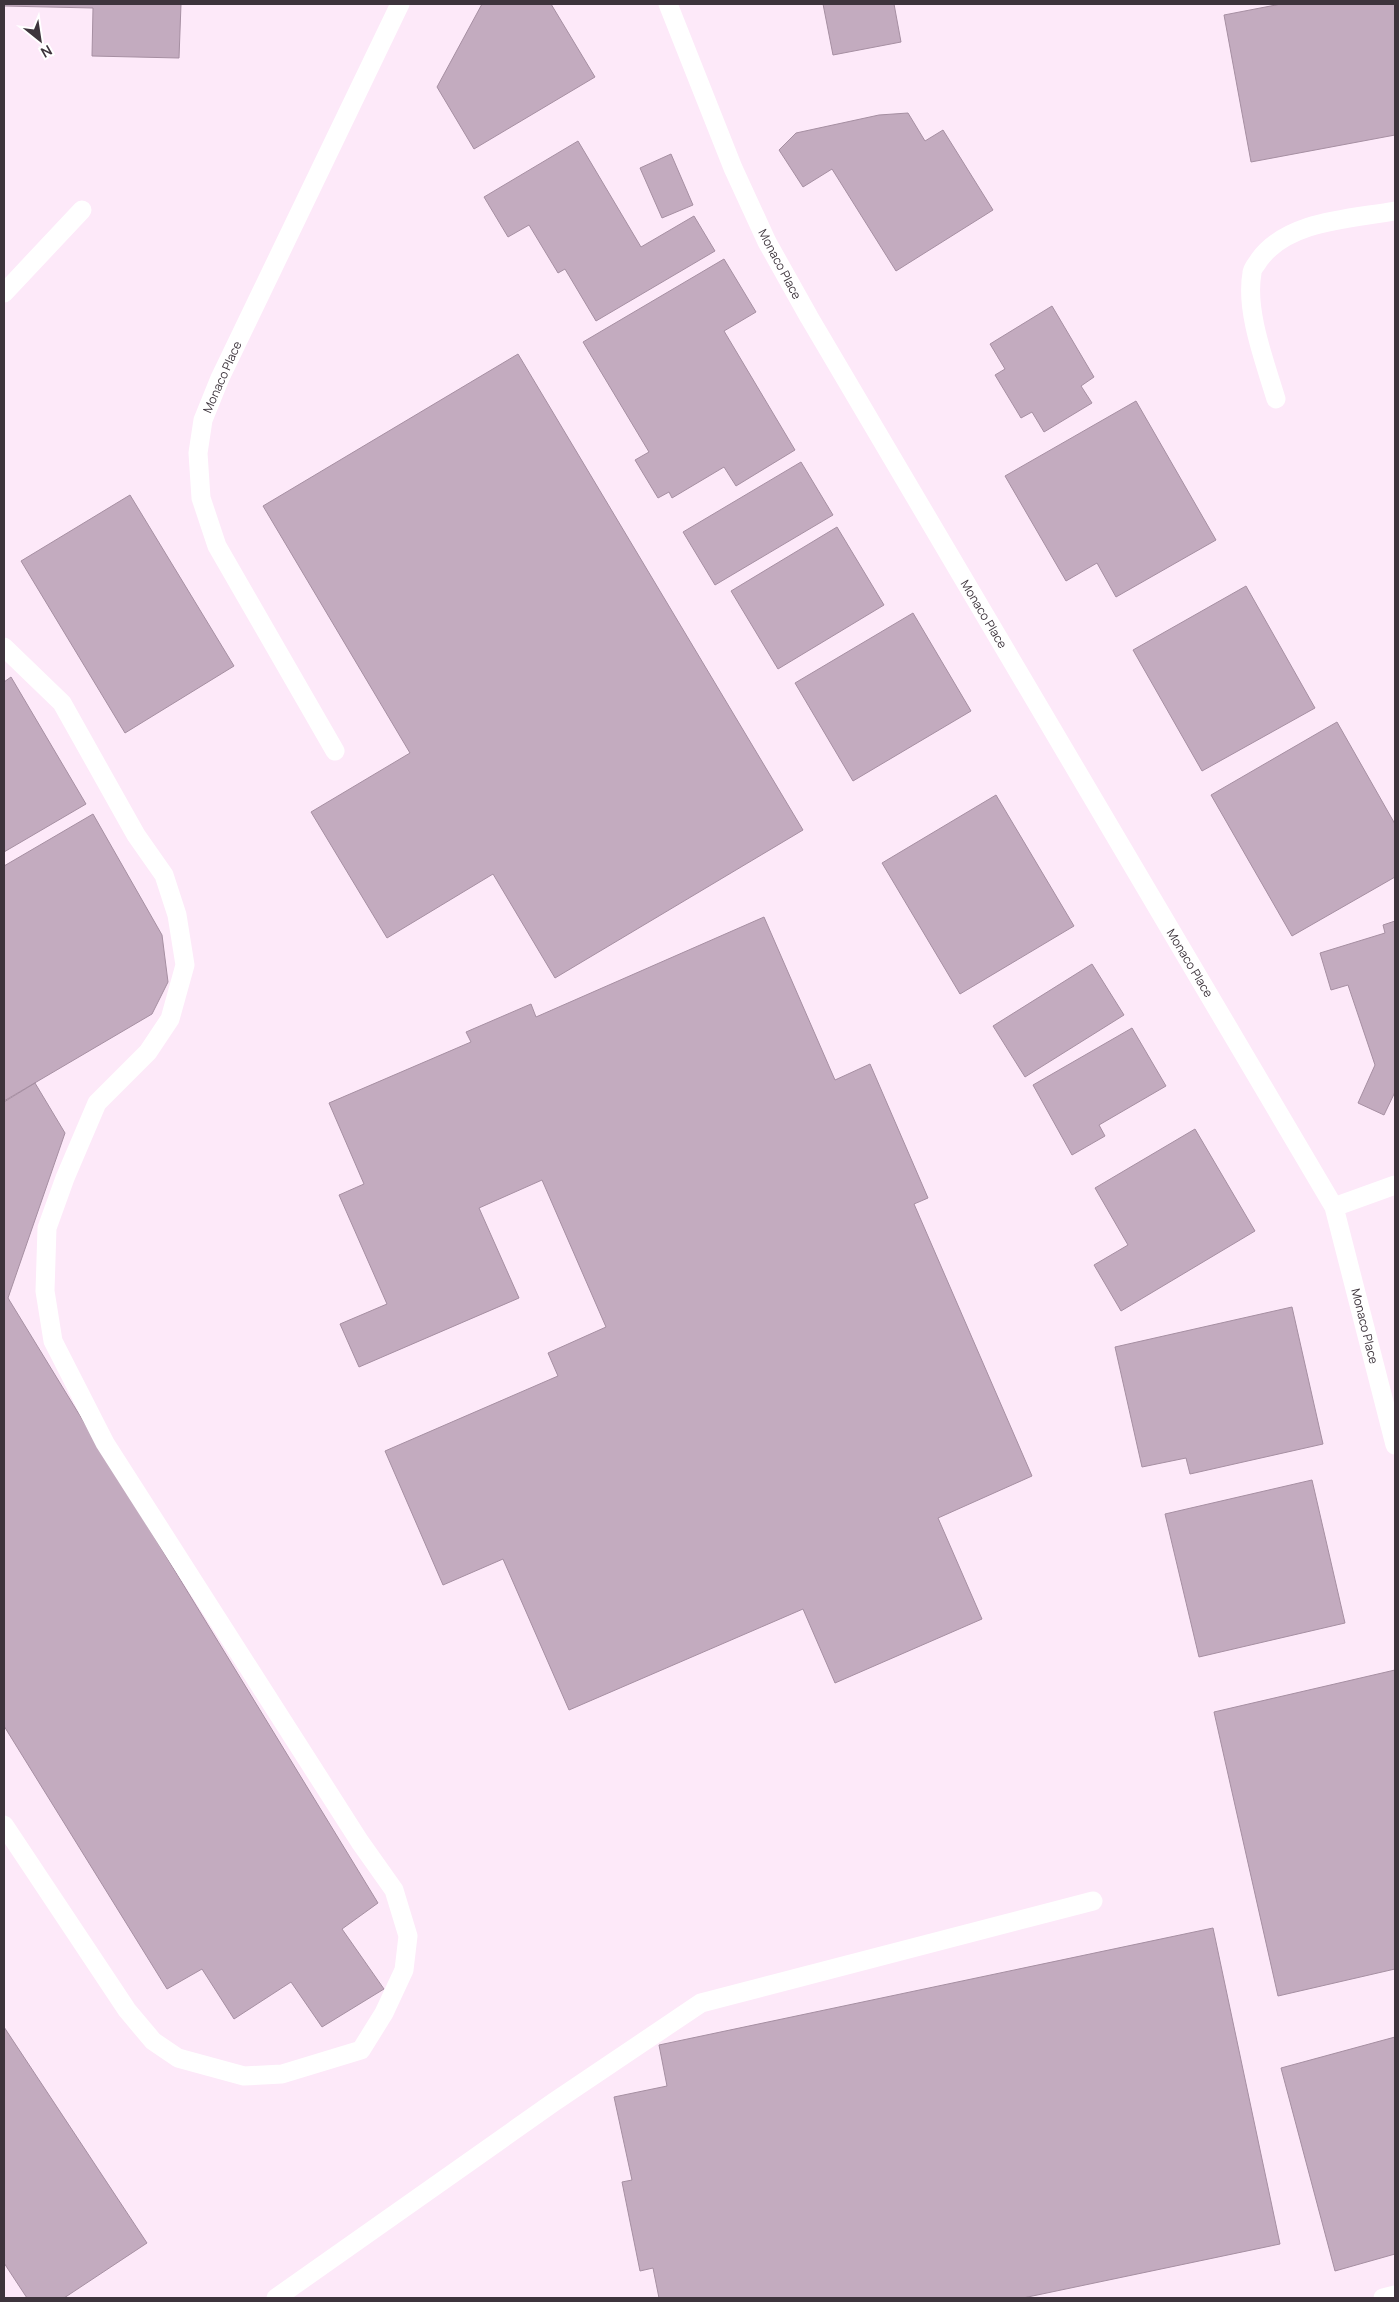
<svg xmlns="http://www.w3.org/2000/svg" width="1399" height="2302" viewBox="0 0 1399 2302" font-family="Manrope,sans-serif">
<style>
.building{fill:#c3abbf;stroke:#a68fa2}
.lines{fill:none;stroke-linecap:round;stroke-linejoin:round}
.service{stroke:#fff;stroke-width:19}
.labels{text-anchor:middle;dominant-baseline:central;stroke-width:4;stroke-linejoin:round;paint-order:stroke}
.street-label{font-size:12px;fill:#3d343c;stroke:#fff}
</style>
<rect width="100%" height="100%" fill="#fde9f9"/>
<path class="building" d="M4 4H181L179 58 92 56 93 8 4 6Z
M482 4H551L595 77 474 149 437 87Z
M823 4H894L901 42 833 55Z
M1281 4H1395V135L1251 162 1224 15Z
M908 113 925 141 943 130 993 210 896 271 832 169 803 187 779 150 796 133 879 115Z
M578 141 641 247 694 216 715 251 596 321 565 269 558 273 529 225 508 237 484 197Z
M671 154 693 205 662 218 640 168Z
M724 259 756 312 724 331 795 450 736 486 724 467 672 498 669 492 658 498 635 460 649 452 583 342Z
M1052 306 1094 377 1081 386 1092 403 1044 432 1032 412 1021 418 995 375 1005 369 990 344Z
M518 354 803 830 555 978 493 874 387 938 311 812 410 753 263 506Z
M1136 401 1216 540 1116 597 1097 563 1066 581 1005 476Z
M801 462 833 515 715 585 683 532Z
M130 495 234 666 125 733 21 561Z
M837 527 884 605 778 669 731 591Z
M1246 586 1315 708 1202 771 1133 650Z
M913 613 971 711 853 781 795 683Z
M11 677 86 804 4 852V682Z
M1337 722 1395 824V877L1292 936 1211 795Z
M996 795 1074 926 960 994 882 863Z
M93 814 162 935 168 982 152 1014 4 1101V866Z
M764 917 835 1080 870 1064 928 1198 914 1204 1032 1476 938 1518 982 1619 835 1683 803 1609 569 1710 503 1559 443 1585 385 1451 558 1376 548 1353 606 1327 542 1180 479 1208 519 1298 359 1367 340 1324 387 1304 339 1195 364 1184 329 1103 471 1042 466 1032 531 1004 536 1017Z
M1395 921V1092L1384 1115 1358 1103 1375 1065 1348 985 1331 990 1320 953 1385 933 1383 925Z
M1092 964 1124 1015 1025 1077 993 1026Z
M1132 1028 1166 1086 1099 1125 1105 1136 1072 1155 1033 1085Z
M35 1083 65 1133 8 1298 378 1903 342 1929 384 1989 322 2027 291 1982 234 2019 202 1969 167 1989 4 1726V1102Z
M1195 1129 1255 1231 1121 1311 1094 1265 1128 1245 1095 1188Z
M1292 1307 1323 1444 1190 1474 1186 1458 1142 1467 1115 1347Z
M1312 1480 1345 1623 1199 1657 1165 1514Z
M1395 1670V1969L1278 1996 1214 1712Z
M1213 1928 1280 2244 1023 2298H659L653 2268 640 2271 622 2182 632 2180 614 2097 667 2086 659 2045Z
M4 2027 147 2243 64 2298H27L4 2263Z
M1395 2037V2254L1335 2271 1281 2068Z"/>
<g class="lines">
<path class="service" d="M668 4 733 168 767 242 809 317 1334 1207 1395 1445
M4 293 82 210
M1276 399C1265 362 1245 311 1252 273 1252 268 1257 264 1259 260 1288 220 1351 219 1395 211
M4 647 62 703 136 835 164 875 177 915 185 965 170 1019 148 1052 97 1103 65 1178 47 1228 45 1291 53 1341 105 1443 360 1842 394 1890 408 1936 404 1970 384 2013 361 2050 282 2074 244 2076 178 2058 153 2041 127 2010 4 1825
M335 751 217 546 201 498 198 453 203 420 220 378 400 4
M1334 1207 1395 1185
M276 2298 554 2102 701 2003 1093 1901
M1383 2298 1395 2295"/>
</g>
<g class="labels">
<g class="street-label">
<text transform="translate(780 264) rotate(62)">Monaco Place</text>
<text transform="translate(222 377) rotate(-66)">Monaco Place</text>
<text transform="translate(984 614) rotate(59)">Monaco Place</text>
<text transform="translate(1190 963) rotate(59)">Monaco Place</text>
<text transform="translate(1365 1326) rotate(76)">Monaco Place</text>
</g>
</g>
<rect width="1399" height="2302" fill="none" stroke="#3d343c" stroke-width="10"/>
<g transform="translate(40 40) rotate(150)" stroke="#ffffff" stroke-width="4" paint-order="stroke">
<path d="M0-4L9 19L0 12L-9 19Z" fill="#3d343c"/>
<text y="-8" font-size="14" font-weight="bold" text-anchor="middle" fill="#3d343c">N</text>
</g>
</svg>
